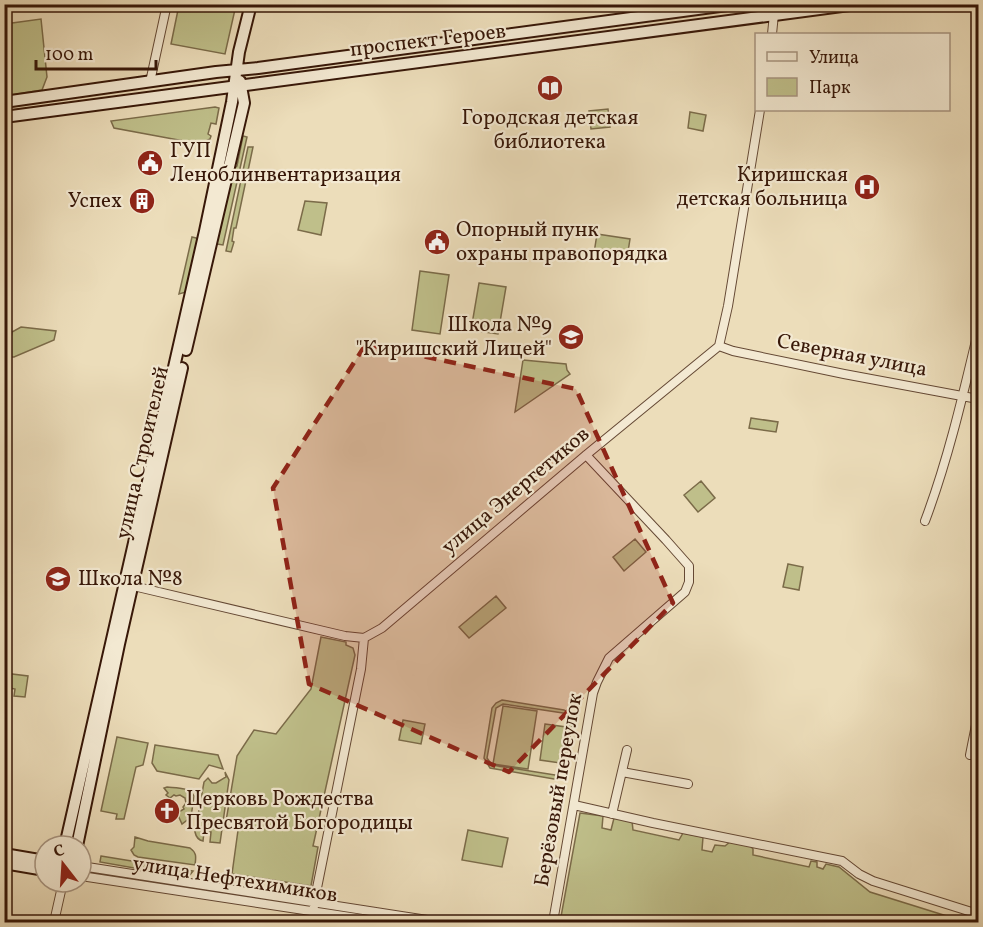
<svg xmlns="http://www.w3.org/2000/svg" width="983" height="927" viewBox="0 0 983 927" font-family="Vollkorn,serif">
<style>
.green{fill:#bfbf8a;stroke:#7b6b49;stroke-width:1.5;fill-rule:evenodd}
.lines{fill:none;stroke-linecap:round;stroke-linejoin:round}
.street-casing{stroke:#644834;stroke-width:10}
.secondary-casing{stroke:#371708;stroke-width:14}
.street{stroke:#f3e9d2;stroke-width:8}
.secondary{stroke:#f3e9d2;stroke-width:10}
.marked{fill:#8f2418;fill-opacity:0.2;stroke:#8f2418;stroke-width:4.5;stroke-dasharray:12 8;stroke-linejoin:round}
.labels{text-anchor:middle;dominant-baseline:central;stroke-width:4.5;stroke-linejoin:round;paint-order:stroke}
.street-label{font-size:21px;fill:#371708;stroke:#f3e9d2}
.poi-label{font-size:21px;fill:#371708;stroke:#f3e9d2;text-anchor:start}
</style>
<rect width="100%" height="100%" fill="#ecddba"/>
<filter id="stains"><feTurbulence type="fractalNoise" baseFrequency=".00333" numOctaves="4"/><feColorMatrix values="0 0 0 0 .2 0 0 0 0 .09 0 0 0 0 .02 0 0 0 .5 -.17"/></filter>
<radialGradient id="worn" r=".72"><stop offset=".6" stop-color="#630" stop-opacity="0"/><stop offset="1" stop-color="#630" stop-opacity=".3"/></radialGradient>
<path class="green" d="M179 5H236L225 54 171 44Z
M41 19 47 77 42 90 5 96V24Z
M215 107 219 108 216 124 211 123 208 134 211 136 210 139 200 144 114 128 111 121Z
M608 109 610 127 591 129 589 111Z
M690 112 706 115 703 131 688 128Z
M243 136 247 137 223 245 217 244 216 242 231 172 237 166Z
M248 147H253L236 228H234L232 241 234 242 231 252 226 251Z
M305 201 327 203 321 235 298 230Z
M597 234 630 239 627 258 594 253Z
M192 237 196 238 199 242 186 292 179 294Z
M420 271 449 275 440 334 412 330Z
M479 283 506 287 498 334 471 330Z
M21 327 56 331 54 340 14 357H10L8 354 12 332Z
M523 360 566 364 567 370 570 374 515 412Z
M751 418 778 422 776 432 749 428Z
M701 481 715 498 698 512 684 495Z
M635 539 646 552 624 571 613 557Z
M788 564 803 567 799 590 783 587Z
M496 596 506 608 469 638 459 627Z
M321 637 346 642V645L353 648 355 655 313 846 318 847 311 886 232 874 239 823 226 821 237 756 254 730 276 734 311 689Z
M4 673 28 676 25 697 14 696 15 689 5 687Z
M502 700 564 710 571 714 573 720 564 772 561 777 554 779 490 768 484 758 492 708 496 703ZM503 704 563 713 568 715 570 720 562 771 559 774 555 775 492 765 487 758 496 708Z
M503 706 537 711 528 769 493 764Z
M403 720 425 724 421 744 399 740Z
M545 724 566 727 560 763 540 760Z
M117 737 148 743 143 765 136 767 124 819H116L117 814 101 811Z
M155 745 218 755 223 769 209 765 199 779 157 771 152 763Z
M225 772 229 780 220 843 210 842 211 832H204L203 841C198 840 196 837 195 832L204 782 208 778 212 783H216L226 777Z
M167 787C176 788 190 787 194 796L191 817 182 824 177 813 184 809 183 807 186 803 185 798 180 795 176 796 174 795 170 798 166 795 168 793 164 788Z
M580 813 603 816 602 828 611 830 614 818 632 821 633 830 679 840 683 833 703 837 702 850 712 852 715 845 725 846 731 841 750 845 753 849V855L809 867 811 861 817 862V867L823 869 826 864 839 867 870 892 966 922H560Z
M468 830 508 838 502 867 462 860Z
M135 837 148 841 190 848C197 853 196 857 195 865L138 857 134 855 131 850 134 847Z
M101 856 193 871 189 876 185 877 100 862Z"/>
<g class="lines">
<g class="street-casing">
<path id="street" d="M772 34 775 4
M150 82 167 4
M719 346 733 351 844 374 978 399
M925 521C948 460 963 395 978 332
M129 585 345 636 364 638
M970 755 978 715
M622 772 688 784
M574 805 653 823 842 861 859 874 873 881 978 914
M612 814 627 750
M81 866 440 922
M81 876 383 922
M313 912 317 888 361 669 364 638 382 628 586 455 719 346 728 306 760 110
M54 922 63 882
M553 922 593 693 597 682 609 658 685 592 689 582V566L666 540 586 455"/>
</g>
<g class="secondary-casing">
<path id="secondary" d="M4 102 216 72 258 68 735 4
M4 117 857 4
M186 350 244 103 240 81
M65 846 205 231 232 102 239 52 251 4
M77 846 119 644 182 368
M4 854 45 861
M4 863 45 870"/>
</g>
<use href="#street" class="street"/>
<use href="#secondary" class="secondary"/>
</g>
<path class="marked" d="M366 344 576 389 673 603 509 772 309 684 273 488Z"/>
<defs>
<g id="library-disc" transform="scale(1.35)"><circle r="9.5" fill="#8f2418" stroke="#f3e9d2"/><path d="M-6-4Q-3-5.5-.7-3.5V5Q-3 3-6 4ZM6-4Q3-5.5 .7-3.5V5Q3 3 6 4Z" fill="#fff"/></g>
<g id="civic-disc" transform="scale(1.35)"><circle r="9.5" fill="#8f2418" stroke="#f3e9d2"/><path d="M-.6-6.5H3V-4.5H.6V-3L4-1V1h2V6H-6V1h2V-1L-.6-3ZM-1.2 2.5V6h2.4V2.5Z" fill="#fff"/></g>
<g id="hospital-disc" transform="scale(1.35)"><circle r="9.5" fill="#8f2418" stroke="#f3e9d2"/><path d="M-5-5h3v3.5h4V-5h3V5h-3V1.5h-4V5h-3Z" fill="#fff"/></g>
<g id="building-disc" transform="scale(1.35)"><circle r="9.5" fill="#8f2418" stroke="#f3e9d2"/><path d="M-4-6H4V6H1V3H-1V6H-4ZM-2.5-4.3h1.7v1.8h-1.7ZM.8-4.3h1.7v1.8H.8ZM-2.5-1h1.7V.8h-1.7ZM.8-1h1.7V.8H.8Z" fill="#fff"/></g>
<g id="school-disc" transform="scale(1.35)"><circle r="9.5" fill="#8f2418" stroke="#f3e9d2"/><path d="M0-5L7-2L0 1L-7-2ZM-4 1L0 2.5L4 1V4Q0 6-4 4Z" fill="#fff"/></g>
<g id="church-disc" transform="scale(1.35)"><circle r="9.5" fill="#8f2418" stroke="#f3e9d2"/><path d="M-1.2-6h2.4v3.5h3.3v2.4h-3.3V6h-2.4V-.1h-3.3v-2.4h3.3Z" fill="#fff"/></g>
</defs>
<g fill-rule="evenodd">
<use href="#library-disc" x="550" y="88"/>
<use href="#civic-disc" x="150" y="163"/>
<use href="#hospital-disc" x="867" y="187"/>
<use href="#building-disc" x="142" y="201"/>
<use href="#civic-disc" x="437" y="242"/>
<use href="#school-disc" x="571" y="337"/>
<use href="#school-disc" x="58" y="579"/>
<use href="#church-disc" x="167" y="811"/>
</g>
<g class="labels">
<g class="street-label">
<text transform="translate(428 41) rotate(-7)">проспект Героев</text>
<text transform="translate(852 356) rotate(11)">Северная улица</text>
<text transform="translate(143 453) rotate(-77)">улица Строителей</text>
<text transform="translate(516 491) rotate(-40)">улица Энергетиков</text>
<text transform="translate(559 790) rotate(-80)">Берёзовый переулок</text>
<text transform="translate(235 880) rotate(9)">улица Нефтехимиков</text>
</g>
<g class="poi-label">
<text x="550" y="118" text-anchor="middle">Городская детская<tspan x="550" dy="24">библиотека</tspan></text>
<text x="170" y="151">ГУП<tspan x="170" dy="24">Леноблинвентаризация</tspan></text>
<text x="848" y="175" text-anchor="end">Киришская<tspan x="848" dy="24">детская больница</tspan></text>
<text x="122" y="201" text-anchor="end">Успех</text>
<text x="456" y="230">Опорный пунк<tspan x="456" dy="24">охраны правопорядка</tspan></text>
<text x="552" y="325" text-anchor="end">Школа №9<tspan x="552" dy="24">"Киришский Лицей"</tspan></text>
<text x="78" y="579">Школа №8</text>
<text x="186" y="799">Церковь Рождества<tspan x="186" dy="24">Пресвятой Богородицы</tspan></text>
</g>
</g>
<rect width="983" height="927" fill="none" stroke="#ecddba" stroke-width="24"/>
<rect x="6" y="6" width="971" height="915" fill="none" stroke="#371708" stroke-width="3"/>
<rect x="12" y="12" width="959" height="903" fill="none" stroke="#371708" stroke-width="1.5"/>
<rect x="755" y="33" width="195" height="78" fill="#f3e9d2" stroke="#a89581" stroke-width="1.5"/>
<rect x="767" y="52" width="30" height="9" fill="#f3e9d2" stroke="#a89581" stroke-width="1.5"/>
<text x="809" y="63" font-size="18" fill="#371708">Улица</text>
<rect x="767" y="78" width="30" height="18" fill="#bfbf8a" stroke="#a89581" stroke-width="1.5"/>
<text x="809" y="93" font-size="18" fill="#371708">Парк</text>
<g transform="translate(63 864) rotate(343)"><circle r="28" fill="#f3e9d2" stroke="#a89581" stroke-width="1.5"/>
<path d="M0-4.5L10 22L0 15L-10 22Z" fill="#8f2418"/>
<text y="-9" font-size="16" font-weight="bold" text-anchor="middle" fill="#371708">С</text>
</g>
<path d="M36 60v9h120v-9" fill="none" stroke="#371708" stroke-width="3"/>
<text x="45" y="60" font-size="18" fill="#371708" stroke="#f3e9d2" stroke-width="4.5" paint-order="stroke">100 m</text>
<rect width="100%" height="100%" filter="url(#stains)"/>
<rect width="100%" height="100%" fill="url(#worn)"/>
</svg>
